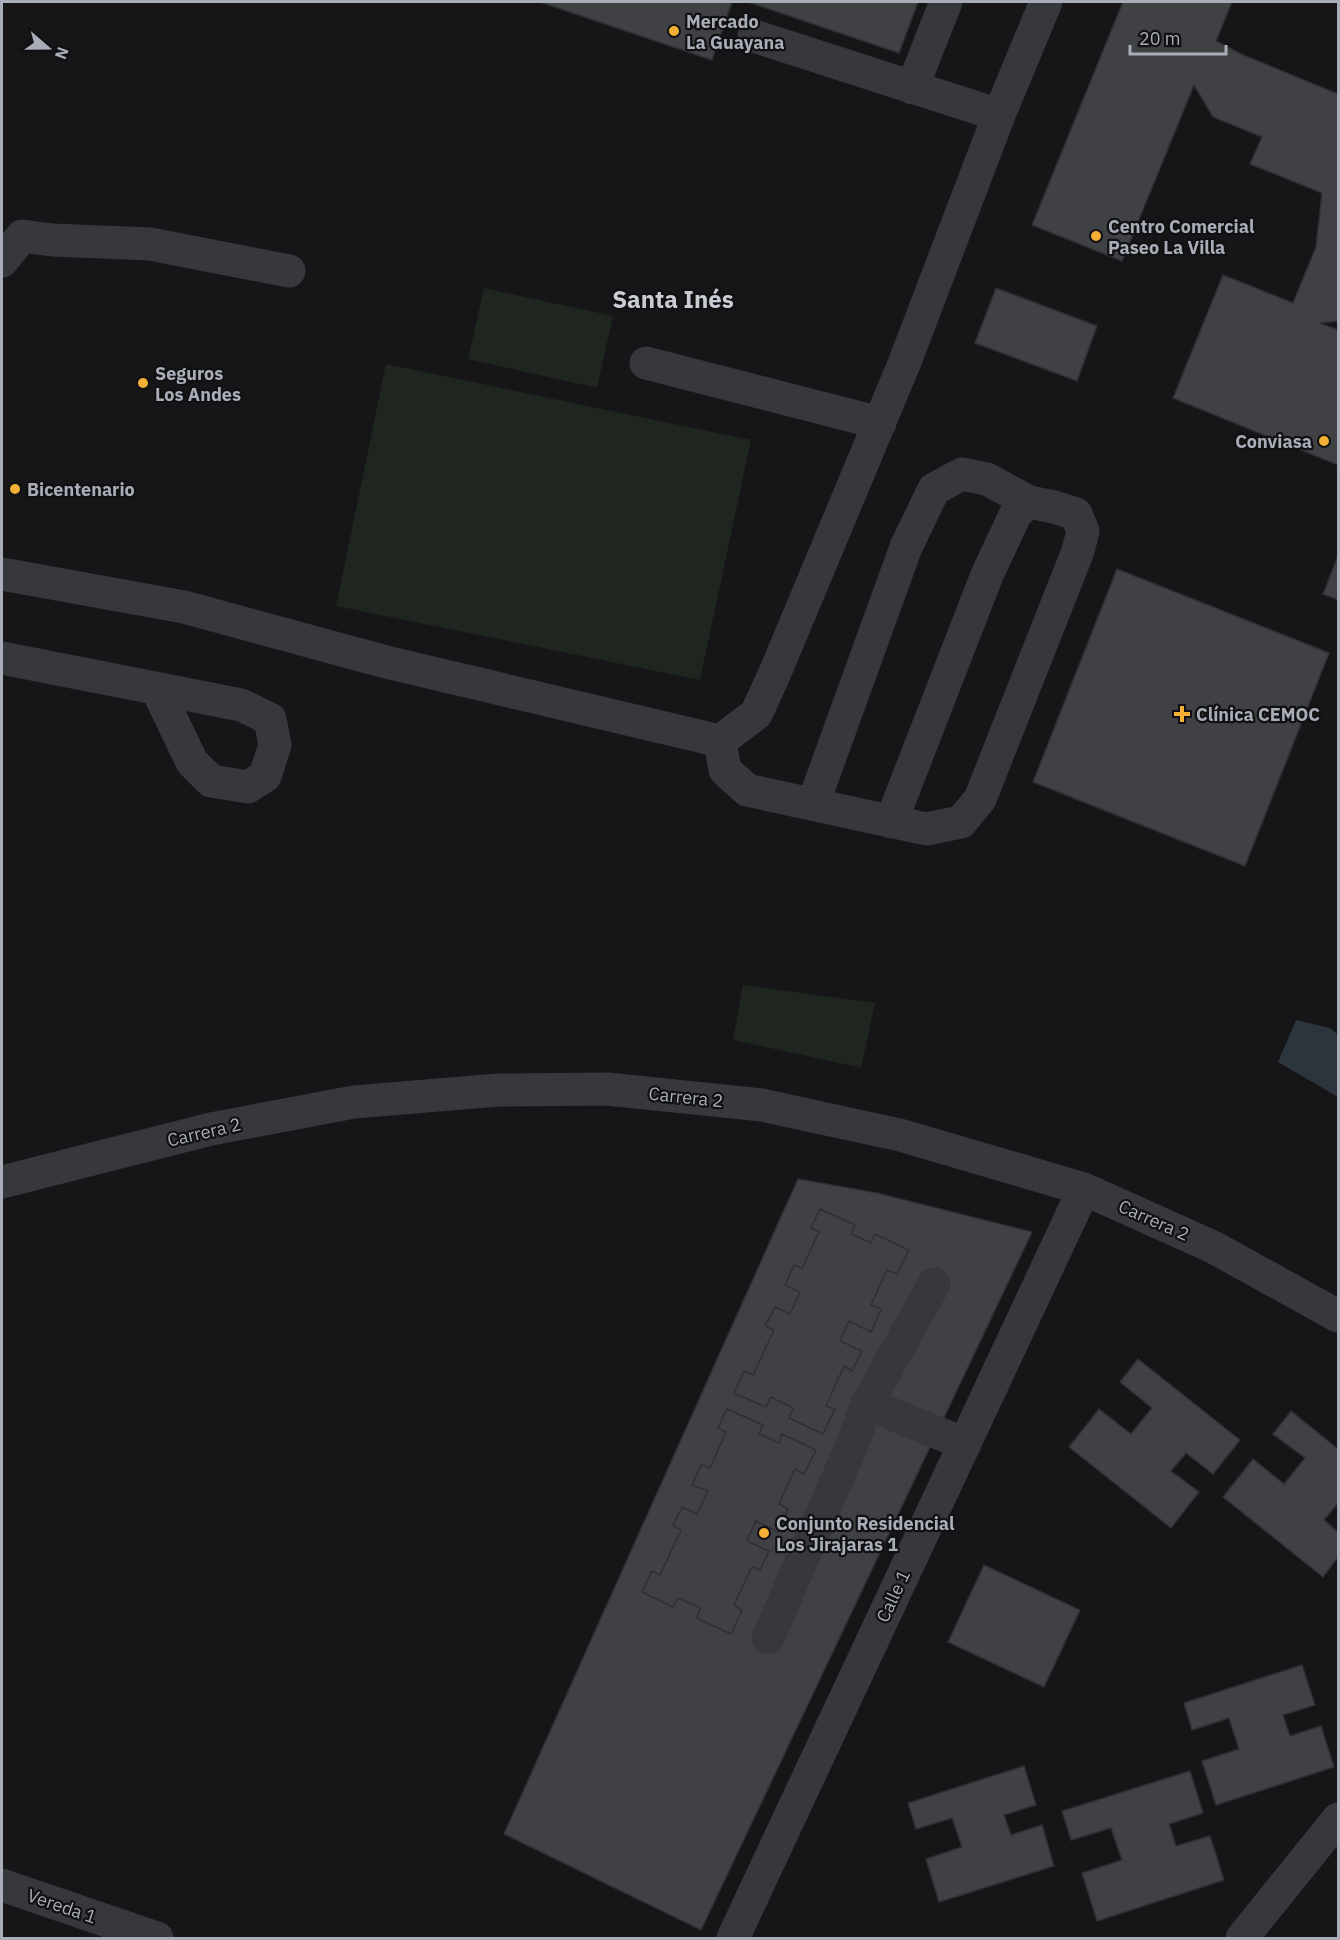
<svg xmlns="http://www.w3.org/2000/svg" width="1340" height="1940" viewBox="0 0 1340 1940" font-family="'IBM Plex Sans',sans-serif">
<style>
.green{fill:#1e261f}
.water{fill:#2c353c}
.building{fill:#404145;stroke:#303034;stroke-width:1.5}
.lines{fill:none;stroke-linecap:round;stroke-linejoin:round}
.minor{stroke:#37383d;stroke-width:33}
.poi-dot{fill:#f2b134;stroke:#111113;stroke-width:2}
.labels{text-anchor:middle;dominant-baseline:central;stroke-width:4.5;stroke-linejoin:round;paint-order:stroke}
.poi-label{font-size:18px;font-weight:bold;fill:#a8adb8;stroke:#111113;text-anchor:start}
.street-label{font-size:18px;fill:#a8adb8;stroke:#111113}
.district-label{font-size:24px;font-weight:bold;fill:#c9ccd4;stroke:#111113}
</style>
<rect width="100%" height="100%" fill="#161618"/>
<path class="green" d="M484 288 613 316 597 388 468 359Z
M386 364 751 440 700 680 336 606Z
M743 985 875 1003 861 1068 733 1040Z"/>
<path class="water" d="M1296 1020 1330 1028 1338 1035V1097L1278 1062Z"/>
<path class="building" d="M540 2H732L712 60Z
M748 2H918L899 53Z
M1123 2H1232L1216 41 1241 54 1338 94V317L1337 321 1320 323 1338 330V465L1173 398 1223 275 1293 303 1316 247 1322 193 1250 164 1262 137 1213 117 1194 85 1122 261 1032 225Z
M996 288 1097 326 1077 381 975 343Z
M1338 556V600L1323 594Z
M1117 569 1329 653 1245 866 1033 782Z
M798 1179 877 1193 1032 1232 701 1930 504 1834Z
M820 1209 855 1225 852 1234 871 1243 875 1234 909 1250 897 1274 887 1270 871 1305 881 1309 871 1332 849 1321 840 1341 862 1351 852 1371 844 1366 826 1406 835 1409 823 1434 789 1418 793 1408 771 1397 766 1407 734 1393 744 1371 753 1375 774 1330 765 1326 775 1307 790 1314 800 1292 785 1285 794 1265 802 1268 819 1232 811 1228Z
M1138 1359 1240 1440 1213 1474 1186 1453 1171 1471 1199 1492 1171 1528 1069 1447 1099 1409 1131 1434 1152 1408 1120 1382Z
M727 1409 763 1425 759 1434 779 1443 782 1434 816 1450 804 1474 795 1469 779 1504 788 1509 778 1532 756 1521 747 1541 769 1551 760 1570 752 1567 734 1605 742 1610 731 1634 696 1618 701 1608 678 1598 673 1607 642 1592 652 1571 660 1575 681 1530 673 1526 682 1507 697 1514 708 1491 692 1485 701 1465 710 1468 726 1432 718 1428Z
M1291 1411 1338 1449V1503L1324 1520 1338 1532V1557L1323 1577 1223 1497 1253 1459 1284 1484 1305 1458 1273 1434Z
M984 1565 1080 1610 1044 1687 948 1642Z
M1302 1665 1315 1705 1283 1715 1290 1736 1321 1726 1334 1767 1216 1805 1202 1761 1239 1749 1229 1718 1192 1730 1184 1703Z
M1024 1766 1036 1805 1004 1815 1011 1835 1042 1825 1054 1866 939 1902 926 1859 962 1847 952 1818 916 1829 908 1803Z
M1190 1771 1203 1813 1169 1824 1176 1846 1210 1836 1224 1880 1097 1921 1082 1873 1122 1860 1111 1828 1071 1840 1062 1811Z"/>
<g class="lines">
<path class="minor" d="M754 36 999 115
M912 88 946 2
M2 261 22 236 52 240 150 244 289 271
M646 363 880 423
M2 574 184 607 386 662 720 741 756 714 774 675 904 364 999 115 1046 2
M2 658 241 705 270 719 275 745 265 776 248 787 211 781 192 762 157 689
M720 741 725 770 747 790 926 829 961 822 980 799 1078 551 1083 531 1076 514 1054 507 1029 502 1016 513 987 575 891 822
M813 804 906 547 934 489 962 474 987 479 1029 502
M2 1182 211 1129 354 1102 498 1090 607 1089 762 1105 900 1135 1084 1189 1213 1247 1338 1316
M867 1404 934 1284
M768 1638 852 1445 867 1404 965 1444
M2 1885 157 1938
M733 1938 1084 1189
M1242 1938 1338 1819"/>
</g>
<g class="poi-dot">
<circle cx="674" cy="31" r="6"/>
<circle cx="1096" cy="236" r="6"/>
<circle cx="143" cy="383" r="6"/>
<circle cx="1324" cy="441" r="6"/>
<circle cx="15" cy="489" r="6"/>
<path d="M1179 705h6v6h6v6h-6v6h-6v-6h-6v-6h6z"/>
<circle cx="764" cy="1533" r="6"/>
</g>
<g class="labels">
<g class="poi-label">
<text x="686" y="21">Mercado<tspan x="686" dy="21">La Guayana</tspan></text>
<text x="1108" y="226">Centro Comercial<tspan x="1108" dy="21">Paseo La Villa</tspan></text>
<text x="155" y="373">Seguros<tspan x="155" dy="21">Los Andes</tspan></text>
<text x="1312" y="441" text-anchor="end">Conviasa</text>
<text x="27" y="489">Bicentenario</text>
<text x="1196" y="714">Clínica CEMOC</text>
<text x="776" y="1523">Conjunto Residencial<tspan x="776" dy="21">Los Jirajaras 1</tspan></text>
</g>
<g class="street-label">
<text transform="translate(686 1097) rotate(6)">Carrera 2</text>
<text transform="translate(204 1132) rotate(-13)">Carrera 2</text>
<text transform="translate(1154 1220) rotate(24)">Carrera 2</text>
<text transform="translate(893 1596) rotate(-65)">Calle 1</text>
<text transform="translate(62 1906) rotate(19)">Vereda 1</text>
</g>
<g class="district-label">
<text x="673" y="299">Santa Inés</text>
</g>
</g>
<rect width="1340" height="1940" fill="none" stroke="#a8adb8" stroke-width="6"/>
<g transform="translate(48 48) rotate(110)" stroke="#111113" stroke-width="4.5" paint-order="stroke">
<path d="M0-4.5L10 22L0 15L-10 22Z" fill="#a8adb8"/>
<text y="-9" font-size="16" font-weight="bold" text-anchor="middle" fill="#a8adb8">N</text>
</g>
<path d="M1130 45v9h96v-9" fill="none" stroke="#a8adb8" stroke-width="3"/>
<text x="1139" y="45" font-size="18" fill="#a8adb8" stroke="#111113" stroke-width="4.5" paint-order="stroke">20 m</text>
</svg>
